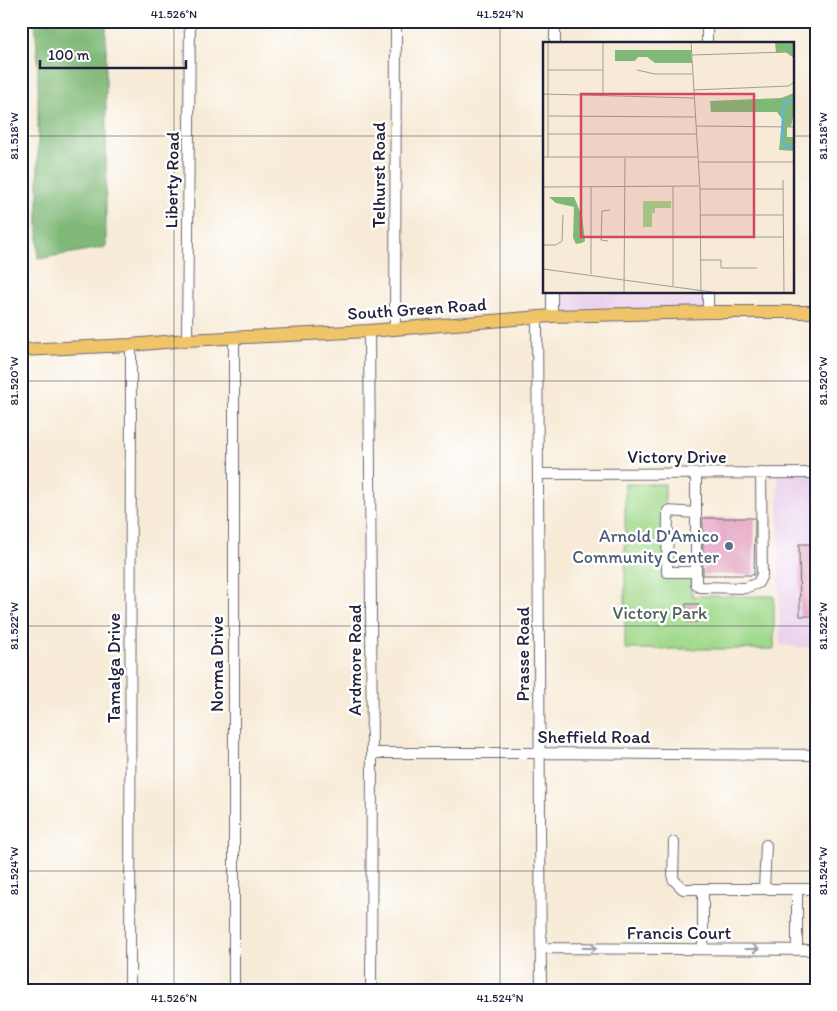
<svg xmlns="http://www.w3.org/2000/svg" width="837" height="1011" viewBox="0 0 837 1011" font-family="Itim,sans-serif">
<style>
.built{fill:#ead1ec}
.green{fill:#a0d98b;stroke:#617e63}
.forest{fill:#80b977;stroke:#516e59}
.building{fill:#e095b8}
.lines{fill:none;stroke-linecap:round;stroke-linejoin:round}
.minor-casing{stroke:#6d6872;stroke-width:12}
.major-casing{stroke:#6d6872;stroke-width:14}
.minor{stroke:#fff;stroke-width:10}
.major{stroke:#f0c469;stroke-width:12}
.oneway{stroke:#9c9ca7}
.ticks{fill:none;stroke:#22223b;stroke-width:1;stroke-opacity:0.45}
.service-dot{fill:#5c6f8a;stroke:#fff;stroke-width:2}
.labels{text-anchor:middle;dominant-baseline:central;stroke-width:5;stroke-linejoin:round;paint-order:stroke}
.street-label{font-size:18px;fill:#22223b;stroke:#fff}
.service-label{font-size:18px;fill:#4e5e75;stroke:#fff;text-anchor:end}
.park-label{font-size:18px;fill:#4e6257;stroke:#fff}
.inset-river{fill:none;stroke:#61b5dd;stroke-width:2.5}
.inset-road{fill:none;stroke:#a29b99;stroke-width:1}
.view{fill:#d1495b;fill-opacity:0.15;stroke:#d1495b;stroke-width:2.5}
.inset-edge{fill:none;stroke:#22223b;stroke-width:2.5}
.neatline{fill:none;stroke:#22223b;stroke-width:2}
.ticks-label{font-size:12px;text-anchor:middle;fill:#22223b}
</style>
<rect width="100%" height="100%" fill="#fff"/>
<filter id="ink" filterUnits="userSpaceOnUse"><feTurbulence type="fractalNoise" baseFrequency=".02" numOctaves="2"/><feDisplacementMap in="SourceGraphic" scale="10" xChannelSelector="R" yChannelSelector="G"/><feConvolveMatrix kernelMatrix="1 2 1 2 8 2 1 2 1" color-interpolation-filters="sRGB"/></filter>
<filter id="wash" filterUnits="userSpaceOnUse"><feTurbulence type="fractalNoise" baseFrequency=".0096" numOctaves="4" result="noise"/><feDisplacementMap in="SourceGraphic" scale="20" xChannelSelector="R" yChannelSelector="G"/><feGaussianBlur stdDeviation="1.12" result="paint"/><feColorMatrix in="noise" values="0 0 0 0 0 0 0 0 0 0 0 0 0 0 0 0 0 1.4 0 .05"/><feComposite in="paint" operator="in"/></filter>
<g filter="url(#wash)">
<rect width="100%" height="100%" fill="#f7ebd7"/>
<path class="built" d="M552 293H708V312L552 316Z
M778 473H816V647H797L780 644Z"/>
<path class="green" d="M625 484H665V575L692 576V596H774V649H625Z"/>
<path class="forest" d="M35 21H106V247L38 259V63Z"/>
<g id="blocks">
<path class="building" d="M703 518H755L754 575H703Z
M799 544H816V616H800Z
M686 604H699L698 622H685Z"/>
</g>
</g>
<g filter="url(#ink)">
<use href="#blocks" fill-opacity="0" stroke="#6d6872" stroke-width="1"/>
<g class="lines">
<g class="minor-casing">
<path id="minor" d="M707 21V44
M555 44V21
M708 292V312
M552 316V292
M537 318 541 990
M395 328 396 21
M369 331 372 753 371 990
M234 337V990
M187 340 190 21
M538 474 816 473
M696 474V584L699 587 745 588 758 583 762 575 761 473
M695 572H667L668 511 696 513
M372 753H540L816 755
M674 842 673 879 683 889H816
M703 889V949
M764 889 766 845
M541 948 816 950
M797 950V889
M130 990 131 345"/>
</g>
<g class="major-casing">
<path id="major" d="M21 350 131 345 187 340 369 331 552 316 708 312H816"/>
</g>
<use href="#minor" class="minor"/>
<use href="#major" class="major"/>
</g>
<defs><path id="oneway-shaft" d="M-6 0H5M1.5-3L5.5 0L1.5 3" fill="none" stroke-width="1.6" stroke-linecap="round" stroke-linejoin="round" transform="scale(1.25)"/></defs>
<g class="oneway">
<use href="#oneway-shaft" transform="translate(590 948)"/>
<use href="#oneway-shaft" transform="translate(752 949)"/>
</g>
</g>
<path class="ticks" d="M174 21V990M500 21V990M21 136H544M793 136H816M21 381H816M21 626H816M21 871H816"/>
<circle class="service-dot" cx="729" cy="546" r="5"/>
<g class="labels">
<g class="street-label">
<text transform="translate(379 175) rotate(-90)">Telhurst Road</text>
<text transform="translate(172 180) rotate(-89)">Liberty Road</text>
<text transform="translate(417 309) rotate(-4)">South Green Road</text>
<text x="677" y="457">Victory Drive</text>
<text transform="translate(523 654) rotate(-90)">Prasse Road</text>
<text transform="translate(355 660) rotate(-90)">Ardmore Road</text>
<text transform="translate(217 664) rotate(-90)">Norma Drive</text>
<text transform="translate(114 668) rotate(-90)">Tamalga Drive</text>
<text x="594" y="737">Sheffield Road</text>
<text x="679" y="933">Francis Court</text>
</g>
<g class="service-label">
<text x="719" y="536">Arnold D'Amico<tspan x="719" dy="21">Community Center</tspan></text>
</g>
<g class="park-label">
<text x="660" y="613">Victory Park</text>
</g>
</g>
<g transform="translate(543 42)">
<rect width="251" height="251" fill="#f7ebd7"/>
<path d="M100 159H128V166H112V171H109V185H100Z" fill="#a0d98b"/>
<path d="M203 0H251V16L243 10 233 11 232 1ZM72 8H148L149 21H112L104 15H95L92 19H72ZM251 51V70L248 85H244V95H251V109L236 108 239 77 234 70H168L167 59 238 56ZM6 155H31L39 174 42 199 39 201 33 202 30 196 31 165 13 161Z" fill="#80b977"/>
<path class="inset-river" d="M252 55 241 62 239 92 242 104 252 106"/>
<path class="inset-road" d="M5 0V115M60 0V54M95 0H119M148 0 157 147 158 251M149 13 243 10 252 16M5 28H60M94 28 112 32H149M150 48 246 44 252 39M0 52 151 56M6 74 152 75M153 84 252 85M5 92H153M0 115H154M156 120H252M240 138 241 251M130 144V244M0 145 156 144M157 147H240M157 173H240M157 195H240M65 199 58 198 59 169 67 168M0 203H13L19 199 20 173M157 218H178V226H214M0 227 176 251M48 232V145M81 251 82 116"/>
<path class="view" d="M38 52H211V195H38Z"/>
<rect width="251" height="251" class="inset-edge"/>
</g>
<rect width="837" height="1011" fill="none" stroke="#fff" stroke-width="55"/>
<path d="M40 60v8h146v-8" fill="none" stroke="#22223b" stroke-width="2.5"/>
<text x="48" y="60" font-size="15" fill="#22223b" stroke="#ffffff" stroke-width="4" paint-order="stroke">100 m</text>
<rect x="28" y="28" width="782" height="956" class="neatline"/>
<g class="ticks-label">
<text x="174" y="18">41.526°N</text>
<text x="500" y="18">41.524°N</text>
<text transform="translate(823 136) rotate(-90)" y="4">81.518°W</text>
<text transform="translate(14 136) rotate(-90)" y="4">81.518°W</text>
<text transform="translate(823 381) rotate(-90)" y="4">81.520°W</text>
<text transform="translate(14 381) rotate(-90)" y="4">81.520°W</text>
<text transform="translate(823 626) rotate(-90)" y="4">81.522°W</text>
<text transform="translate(14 626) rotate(-90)" y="4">81.522°W</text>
<text transform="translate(823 871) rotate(-90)" y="4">81.524°W</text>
<text transform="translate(14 871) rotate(-90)" y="4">81.524°W</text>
<text x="174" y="1002">41.526°N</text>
<text x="500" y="1002">41.524°N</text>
</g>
</svg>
